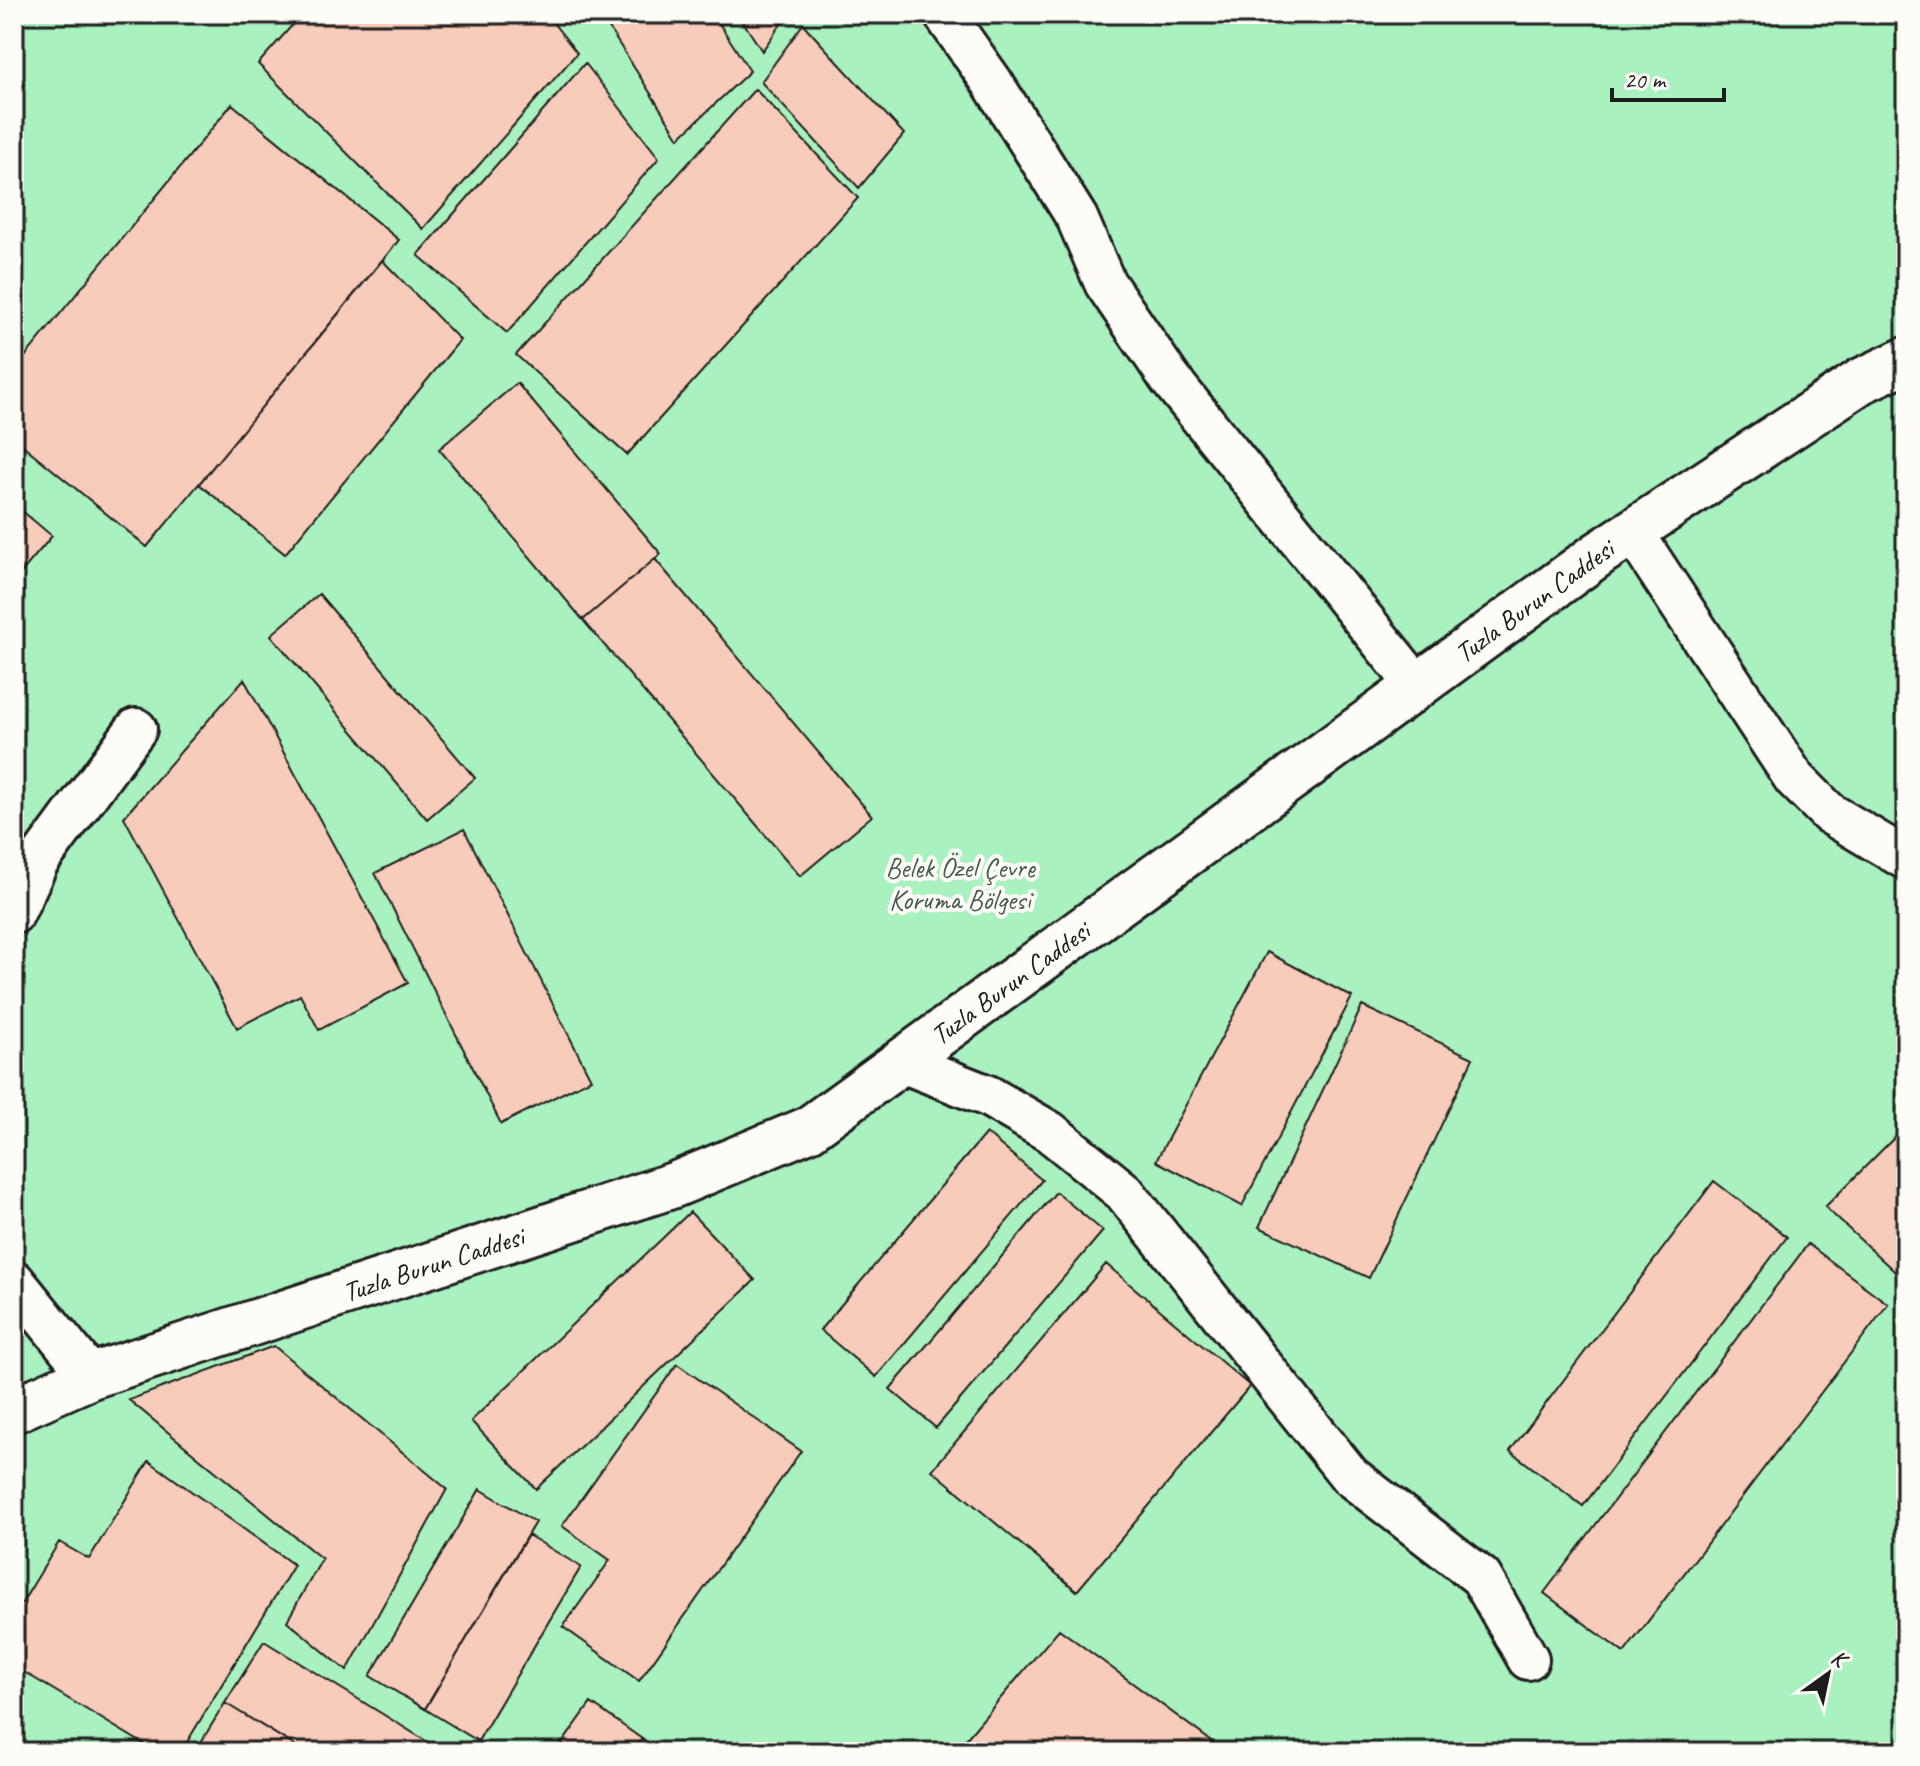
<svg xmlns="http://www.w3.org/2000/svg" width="1920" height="1766" viewBox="0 0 1920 1766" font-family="Caveat,sans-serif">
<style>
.green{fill:#a9f2c0;stroke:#62876e;stroke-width:2}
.building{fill:#f8ccba;stroke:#1c1c1c;stroke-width:2}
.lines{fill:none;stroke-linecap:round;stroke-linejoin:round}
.minor-casing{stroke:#1c1c1c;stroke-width:46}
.major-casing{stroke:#1c1c1c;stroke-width:50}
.minor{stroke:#fdfcf7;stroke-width:40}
.major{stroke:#fdfcf7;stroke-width:44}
.labels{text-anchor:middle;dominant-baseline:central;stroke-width:8;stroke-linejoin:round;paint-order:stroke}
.street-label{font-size:28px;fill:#1c1c1c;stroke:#fdfcf7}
.park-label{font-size:28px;fill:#465c4d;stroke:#fdfcf7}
</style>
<rect width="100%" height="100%" fill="#fdfcf7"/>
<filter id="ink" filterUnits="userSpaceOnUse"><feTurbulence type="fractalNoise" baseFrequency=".0125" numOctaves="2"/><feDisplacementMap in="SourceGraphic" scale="16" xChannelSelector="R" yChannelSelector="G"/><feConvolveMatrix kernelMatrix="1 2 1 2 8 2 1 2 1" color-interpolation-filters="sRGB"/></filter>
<g filter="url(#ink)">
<path class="green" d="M14 14H1906V1752H14Z"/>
<path class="building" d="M302 14H546L577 53 423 229 258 64Z
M600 14H713L750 71 679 138Z
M738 14H788L762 51Z
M803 24 904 134 859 188 761 82Z
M585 63 659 158 507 333 418 255Z
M755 89 858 198 627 455 516 355Z
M232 104 399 240 147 547 14 438V370Z
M382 260 460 340 285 554 199 484Z
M517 383 661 554 583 620 439 449Z
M14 504 52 536 14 581Z
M655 559 872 816 800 876 583 620Z
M319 594 475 778 427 819 271 635Z
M244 679 408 983 319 1030 300 995 237 1028 124 817Z
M464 829 591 1079 501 1124 375 873Z
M1267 952 1352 997 1242 1206 1156 1161Z
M1362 1006 1473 1058 1369 1278 1259 1227Z
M1906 1126V1282L1825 1207Z
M986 1133 1042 1180 876 1377 820 1330Z
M1714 1181 1787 1237 1583 1506 1510 1451Z
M1056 1192 1103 1231 936 1428 890 1389Z
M690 1212 755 1280 536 1489 471 1421Z
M1808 1244 1888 1304 1624 1653 1544 1593Z
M1106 1264 1250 1386 1077 1591 932 1470Z
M274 1346 447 1489 347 1671 287 1621 322 1559 129 1400Z
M677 1364 801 1451 639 1681 563 1627 610 1560 562 1526Z
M149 1461 294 1565 181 1752H157L14 1666V1616L59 1542 89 1559Z
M480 1489 535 1522 425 1709 370 1676Z
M528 1535 581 1567 478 1741 425 1709Z
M1059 1629 1215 1744 1208 1752H955Z
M264 1641 444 1752H305L225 1703Z
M225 1703 305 1752H195Z
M591 1703 642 1739 632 1752H556Z
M642 1739 660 1752H632Z"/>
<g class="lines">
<g class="minor-casing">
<path id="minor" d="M944 14 992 82 1077 218 1105 283 1170 379 1417 686
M1632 531 1794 778 1829 813 1906 859
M14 913 38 862 136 729
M902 1062 988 1096 1050 1132 1124 1192 1350 1476 1481 1577 1528 1659
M14 1281 91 1376"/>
</g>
<g class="major-casing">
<path id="major" d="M14 1410 91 1376 674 1185 809 1129 1600 553 1861 381 1906 360"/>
</g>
<use href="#minor" class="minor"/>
<use href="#major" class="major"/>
</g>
</g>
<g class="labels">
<g class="street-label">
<text transform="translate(1534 601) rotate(-36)">Tuzla Burun Caddesi</text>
<text transform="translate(1010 983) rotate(-36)">Tuzla Burun Caddesi</text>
<text transform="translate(433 1264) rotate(-18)">Tuzla Burun Caddesi</text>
</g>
<g class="park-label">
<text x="960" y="867">Belek Özel Çevre<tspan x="960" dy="32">Koruma Bölgesi</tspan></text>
</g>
</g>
<rect width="1920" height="1766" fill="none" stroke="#fdfcf7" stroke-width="48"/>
<rect x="24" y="24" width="1872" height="1718" fill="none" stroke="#1c1c1c" stroke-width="3" filter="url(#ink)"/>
<g transform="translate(1828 1674) rotate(33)" stroke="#fdfcf7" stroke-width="6" paint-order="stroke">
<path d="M0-6L14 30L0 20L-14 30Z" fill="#1c1c1c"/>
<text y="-12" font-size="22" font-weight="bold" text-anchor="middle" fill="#1c1c1c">K</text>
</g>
<path d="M1612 88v12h112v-12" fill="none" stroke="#1c1c1c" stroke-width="4"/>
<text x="1624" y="88" font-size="24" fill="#1c1c1c" stroke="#fdfcf7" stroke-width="6" paint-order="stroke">20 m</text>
</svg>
